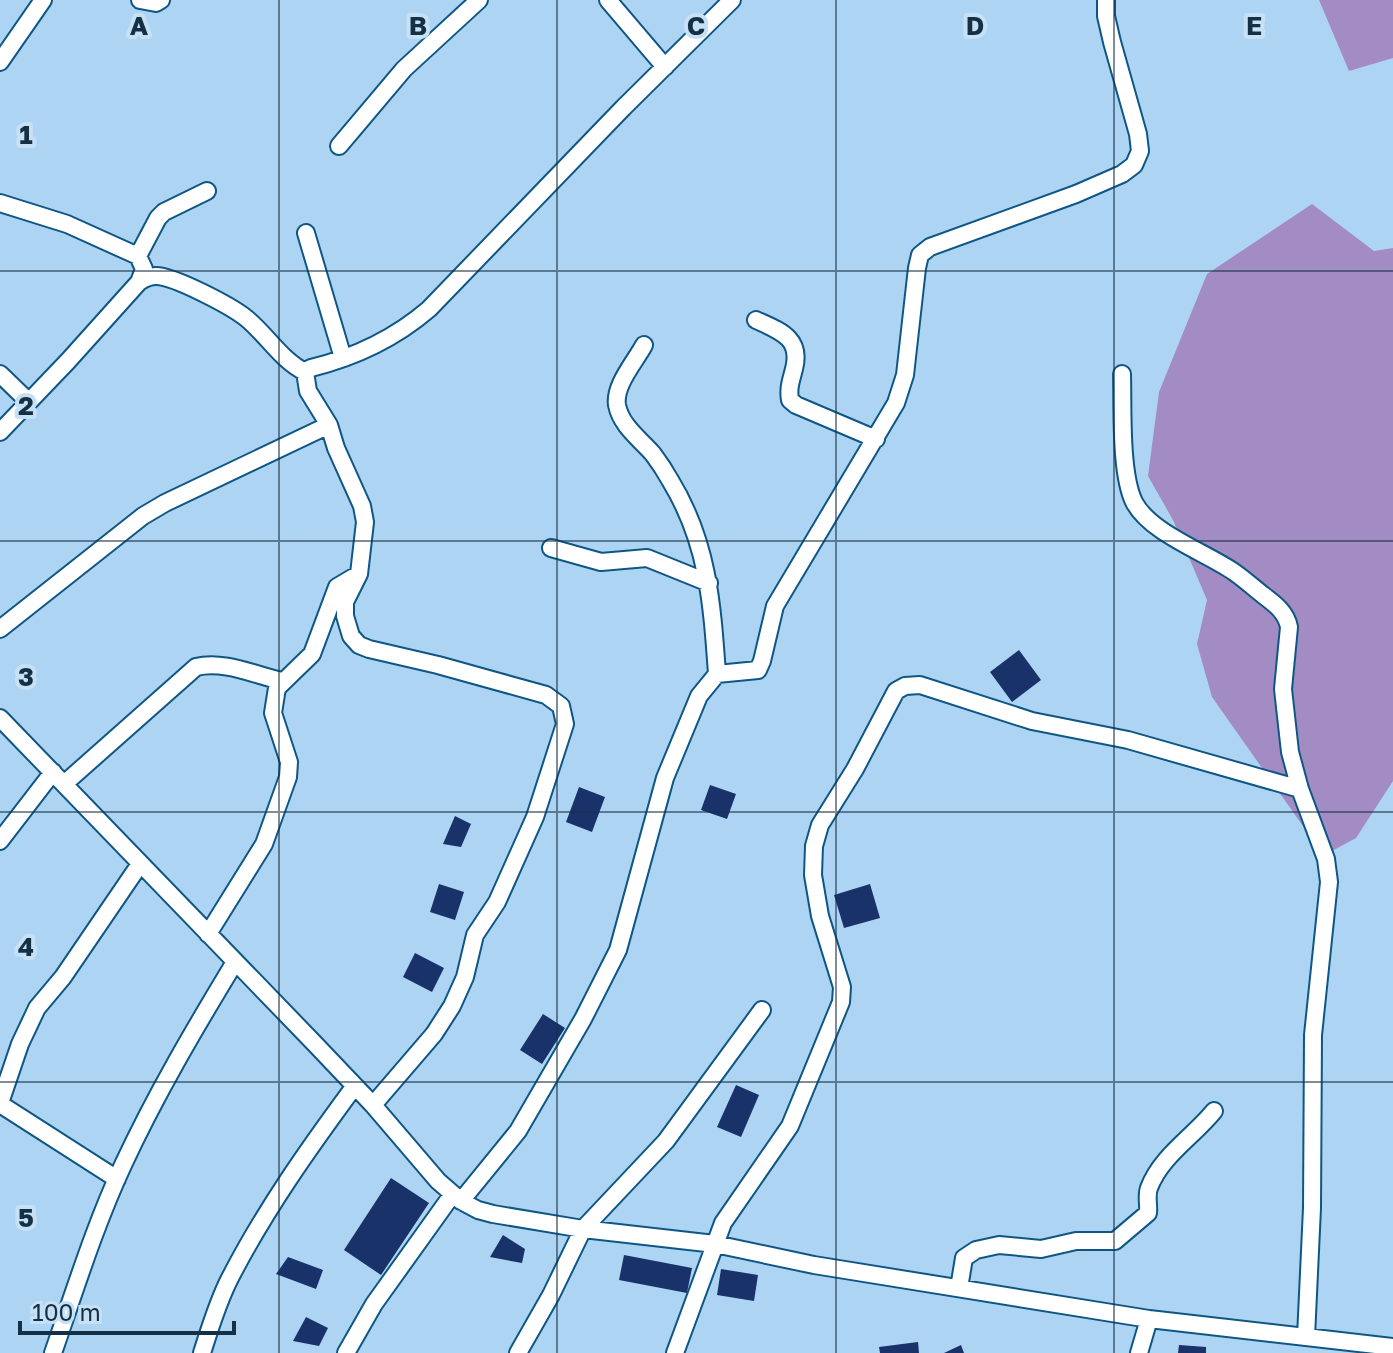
<svg xmlns="http://www.w3.org/2000/svg" width="1393" height="1353" viewBox="0 0 1393 1353" font-family="'Golos Text',sans-serif">
<style>
.forest{fill:#a38cc3}
.building{fill:#193269}
.lines{fill:none;stroke-linecap:round;stroke-linejoin:round}
.minor-casing{stroke:#0e5785;stroke-width:20}
.minor{stroke:#fff;stroke-width:16}
.grid{fill:none;stroke:#153045;stroke-width:2;stroke-opacity:0.55}
.grid-label{font-size:26px;text-anchor:middle;font-weight:bold;fill:#153045;stroke:#c6e0f5;stroke-width:8;stroke-linejoin:round;paint-order:stroke}
</style>
<rect width="100%" height="100%" fill="#aed4f4"/>
<path class="forest" d="M1319 0H1393V58L1349 71Z
M1312 204 1374 251 1393 248V781L1356 838 1332 851 1312 839 1212 697 1197 644 1207 600 1173 520 1148 476 1159 392 1207 274Z"/>
<path class="building" d="M1019 650 1041 680 1012 702 990 672Z
M710 785 736 794 727 819 701 810Z
M579 787 605 797 592 832 566 822Z
M455 816 471 824 461 847 443 844Z
M439 884 464 892 455 920 430 912Z
M870 884 880 918 844 928 834 895Z
M415 953 444 968 432 992 403 977Z
M543 1014 565 1028 542 1064 520 1050Z
M736 1085 759 1095 741 1137 717 1127Z
M391 1178 429 1203 381 1275 344 1250Z
M503 1235 525 1249 522 1263 490 1257Z
M624 1255 692 1268 687 1293 619 1280Z
M288 1257 323 1270 316 1289 276 1274Z
M721 1269 758 1275 754 1301 717 1295Z
M306 1317 328 1328 319 1346 293 1341Z
M918 1342 919 1353H880L879 1347Z
M961 1345 964 1353H944Z
M1179 1345 1206 1347V1353H1178Z"/>
<g class="lines">
<g class="minor-casing">
<path id="minor" d="M140 0 156 3 161 0
M608 0 665 67
M0 62 43 0
M339 146 404 69 479 0
M0 203 67 224 138 256 144 269 139 282
M306 233 343 358
M138 256 158 218 164 212 207 191
M756 320C780 331 802 338 794 369 791 381 788 388 790 400L796 405 876 439
M644 345C635 362 614 385 617 405 621 426 640 439 653 454 659 462 665 471 670 480 708 542 712 603 717 674
M0 374 29 402
M1122 374C1123 408 1120 473 1134 502 1150 533 1205 552 1234 572 1244 579 1253 587 1263 595 1275 604 1286 612 1289 627L1283 689 1290 752 1300 789 1326 859 1329 882 1313 1035 1312 1208 1306 1337
M0 432 68 361 139 282C145 278 149 276 156 276 174 276 231 306 246 318 267 335 281 360 305 372
M551 548 601 562 647 558 709 583
M0 629 143 516 165 503 329 425
M0 718 315 1044 373 1105 438 1181 461 1201 478 1210 493 1214 583 1229 715 1244 814 1265 1149 1319 1393 1347
M64 784 196 667C223 660 255 675 282 681
M0 841 53 772
M208 934 264 844 288 777 289 762 273 713 277 688 312 654 337 587 359 574
M0 1103 20 1044 37 1008 63 977 140 864
M0 1104 117 1179
M373 1105 434 1034 452 1006 465 977 475 935 497 902 535 817 565 724 561 706 546 695 438 665 369 649 359 645 351 636 345 616V602L359 574 365 522 362 506 336 448 329 425 308 391 305 372 311 368C356 357 394 339 429 309L623 108 732 0
M461 1201 518 1131 583 1019 618 950 665 778 699 696 717 674 758 670 762 661 775 606 896 403 905 375 917 268 920 255 930 247 1076 194 1122 174 1134 165 1140 151 1138 134 1112 42 1106 16V0
M959 1288 964 1258 976 1250 999 1245 1041 1249 1076 1241H1115L1148 1213C1149 1205 1146 1196 1149 1188 1161 1156 1193 1137 1214 1111
M53 1353C75 1290 95 1225 123 1165 156 1094 195 1028 235 962
M202 1353C210 1328 218 1301 230 1278 265 1210 309 1148 354 1087
M346 1353 374 1304 452 1195
M518 1353 551 1295 583 1229 666 1141 762 1010
M675 1353 723 1223 790 1126 841 1002 842 987 820 916 813 875 814 846 820 825 855 769 896 691 905 686 920 685 1032 721 1128 740 1300 789
M1139 1353 1149 1319"/>
</g>
<use href="#minor" class="minor"/>
</g>
<path class="grid" d="M279 0V1353M557 0V1353M836 0V1353M1114 0V1353M0 271H1393M0 541H1393M0 812H1393M0 1082H1393"/>
<g class="grid-label">
<text x="139" y="35">A</text>
<text x="418" y="35">B</text>
<text x="696" y="35">C</text>
<text x="975" y="35">D</text>
<text x="1254" y="35">E</text>
<text x="26" y="144">1</text>
<text x="26" y="415">2</text>
<text x="26" y="686">3</text>
<text x="26" y="956">4</text>
<text x="26" y="1227">5</text>
</g>
<path d="M20 1321v12h214v-12" fill="none" stroke="#153045" stroke-width="4"/>
<text x="32" y="1321" font-size="24" fill="#153045" stroke="#c6e0f5" stroke-width="6" paint-order="stroke">100 m</text>
</svg>
